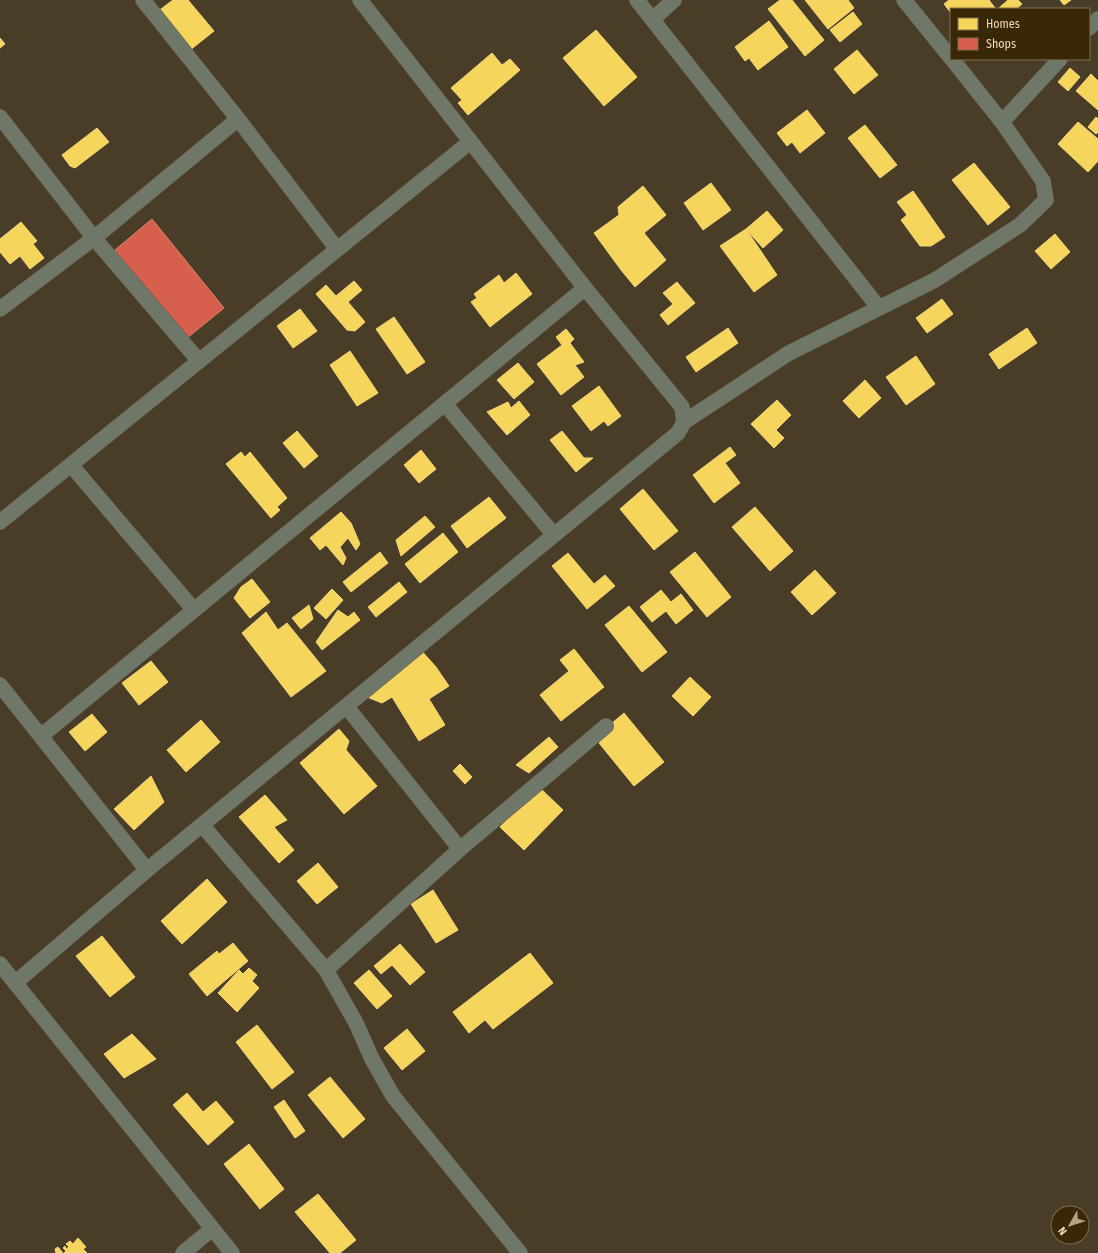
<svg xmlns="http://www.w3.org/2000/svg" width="1098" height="1253" viewBox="0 0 1098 1253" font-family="'Fira Sans Condensed',sans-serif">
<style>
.homes{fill:#f6d55c;stroke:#f4d677}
.shops{fill:#d6604d;stroke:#de846c}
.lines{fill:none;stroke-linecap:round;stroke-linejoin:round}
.street-casing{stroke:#685b47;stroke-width:16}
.street{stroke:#6f7768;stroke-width:15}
</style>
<rect width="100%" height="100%" fill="#493d28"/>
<path class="homes" d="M173 0H188L214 31 189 51 157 12Z
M780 0H792L824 40 805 56 768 9Z
M805 0H848L854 8 828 29Z
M949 0H989L995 8 951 9V13L944 4Z
M1008 0H1018L1022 4 1016 9H1000L999 8Z
M1060 0H1071L1064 5Z
M853 12 862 24 840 42 830 30Z
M769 21 788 47 758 70 749 58 745 61 735 47Z
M596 30 637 77 604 106 563 58Z
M0 38 5 44 0 48Z
M857 50 878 75 854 94 834 69Z
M492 53 502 65 510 59 520 70 468 115 458 103 462 100 451 88Z
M1070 68 1080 77 1068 91 1058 82Z
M1091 74 1098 81V110L1076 91Z
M807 110 825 133 800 153 792 142 787 146 777 133Z
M1096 117 1098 119V132L1096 134 1088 127Z
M1078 122 1098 139V161L1088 172 1058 144Z
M865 125 897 165 880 178 848 138Z
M97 128 109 142 75 168 70 166 62 155Z
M974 163 1010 207 988 225 952 180Z
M711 183 731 210 703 230 684 203Z
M643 186 666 215 644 233 666 260 635 287 621 270 594 233 619 215 618 207Z
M913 191 945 237 931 246H920L901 220 907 215 897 202Z
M767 211 783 230 763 248 746 229Z
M21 222 37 241 33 244 44 258 30 269 20 256 10 264 0 252V239Z
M746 229 777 275 754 292 720 246Z
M1055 234 1070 252 1051 269 1035 251Z
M516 273 532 294 490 327 471 302 477 298 474 294 499 275 504 283Z
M354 281 362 290 348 302 365 322 355 331 347 330 316 294 326 285 336 296Z
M677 282 695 303 668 325 660 315 673 304 663 293Z
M942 299 953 314 927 333 916 318Z
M300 309 317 331 293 348 277 326Z
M394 317 425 362 407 374 376 329Z
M728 328 738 343 696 372 686 357Z
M1027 328 1037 343 999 369 989 354Z
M566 329 574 339 570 343 584 362 575 365 584 377 561 395 537 364 562 345 556 337Z
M350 351 378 393 357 406 330 365Z
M916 356 935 384 906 405 886 377Z
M518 363 534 382 514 399 497 380Z
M865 380 881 398 859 418 843 401Z
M599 386 621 416 608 426 604 421 591 431 572 406Z
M777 400 791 415 776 430 784 438 774 448 751 424Z
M519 401 530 415 507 435 487 412 508 402 511 408Z
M297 431 318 456 304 468 283 443Z
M562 431 584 458H593L576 472 550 440Z
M730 447 736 455 725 463 740 483 714 503 693 475Z
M421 450 436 469 419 483 404 465Z
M241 452 245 457 250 452 287 498 277 507 280 510 271 518 226 464Z
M643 489 678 531 654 550 620 509Z
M489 497 506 518 467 548 451 526Z
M755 507 793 551 770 571 732 527Z
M341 512 351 523 360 544 356 550 348 538 340 547 346 558 343 565 326 545 320 550 310 538Z
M425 516 435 527 401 556 396 540Z
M443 533 458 552 420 583 405 564Z
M380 552 388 563 351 592 343 582Z
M695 552 731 597 707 617 670 572Z
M568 553 594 584 605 575 615 586 587 609 552 566Z
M815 570 836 593 812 615 791 592Z
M252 579 270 602 250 618 234 598 241 587Z
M399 582 407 592 376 617 368 607Z
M332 589 343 600 326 619 314 608Z
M661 590 671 602 681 594 693 610 676 624 666 611 652 622 640 607Z
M309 605 313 619 301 629 292 618Z
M629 606 667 652 642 672 605 625Z
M338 610 348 617 354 612 360 620 322 650 316 642Z
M266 612 278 630 287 623 326 671 291 697 242 633Z
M420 649 436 667 449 686 429 699 445 725 419 741 392 697 382 703 367 697Z
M574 649 604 687 561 721 540 695 569 671 560 660Z
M151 661 168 682 139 705 122 683Z
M690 677 711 697 693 716 672 696Z
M624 713 664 762 634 786 599 743 611 724Z
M92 714 107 732 85 751 69 732Z
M201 720 220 742 186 772 167 750Z
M339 729 349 741 346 750 377 786 344 814 300 763Z
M549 737 558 747 529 773 516 765Z
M460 764 472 777 465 784 453 771Z
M151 776 164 802 134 830 114 809Z
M539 787 563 810 524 850 500 827Z
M265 795 287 820 274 827 294 850 279 863 239 817Z
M318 863 338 887 317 904 297 881Z
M207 879 227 902 182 944 161 921Z
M433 890 458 930 436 943 411 904Z
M102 936 135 977 110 997 76 956Z
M233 943 248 961 207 996 189 974 217 951 219 954Z
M400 944 425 972 410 985 392 965 381 974 374 966Z
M530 953 553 983 493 1029 485 1020 469 1033 453 1012Z
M249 968 257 975 252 981 259 988 237 1012 218 993 239 970 243 974Z
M369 970 392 996 377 1009 354 983Z
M257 1025 294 1072 272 1089 236 1042Z
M407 1029 425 1051 402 1070 384 1048Z
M132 1034 156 1059 124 1078 104 1054Z
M330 1077 365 1119 343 1138 308 1095Z
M187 1093 203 1112 216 1101 234 1122 208 1145 173 1105Z
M284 1100 305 1131 295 1138 274 1107Z
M249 1144 284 1189 260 1209 224 1164Z
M318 1194 356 1240 340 1253H330L295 1212Z
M78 1238 86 1247 83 1249 87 1253H64L66 1251 63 1248 65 1246 66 1249 69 1247 66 1244 70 1241 73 1244Z
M58 1247 63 1253H56L55 1249Z"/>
<path class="shops" d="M152 219 224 308 187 338 115 250Z"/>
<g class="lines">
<g class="street-casing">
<path id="street" d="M143 0 238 119 337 249
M637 0 879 308
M904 0 951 58
M653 19 674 0
M1089 28 1098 19
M0 117 94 238 199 361
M1002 122 1060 59
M0 309 94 238 238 119
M445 404 554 535
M684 422 789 353 935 280 1020 225 1046 200 1043 181 1002 122 952 59
M71 465 194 610
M0 522 470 142
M0 685 147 870
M346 706 460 849
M41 736 585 288
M202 825 326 970 356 1023 372 1059 393 1096 520 1253
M0 964 232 1253
M326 970 460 849 606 726
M15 983 147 870 678 433 684 422 682 407 585 288 360 0
M183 1253 212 1229"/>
</g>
<use href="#street" class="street"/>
</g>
<rect x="950" y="8" width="140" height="52" fill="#392808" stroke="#826e4d"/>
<rect x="958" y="18" width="20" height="12" fill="#f6d55c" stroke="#826e4d"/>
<text x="986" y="28" font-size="12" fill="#efd8b5">Homes</text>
<rect x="958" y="38" width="20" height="12" fill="#d6604d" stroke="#826e4d"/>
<text x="986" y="48" font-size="12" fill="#efd8b5">Shops</text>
<g transform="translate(1070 1225) rotate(231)"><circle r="19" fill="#392808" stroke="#826e4d"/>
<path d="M0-3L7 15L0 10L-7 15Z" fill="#b5a284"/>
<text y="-6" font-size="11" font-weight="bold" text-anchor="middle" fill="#efd8b5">N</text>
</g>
</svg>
